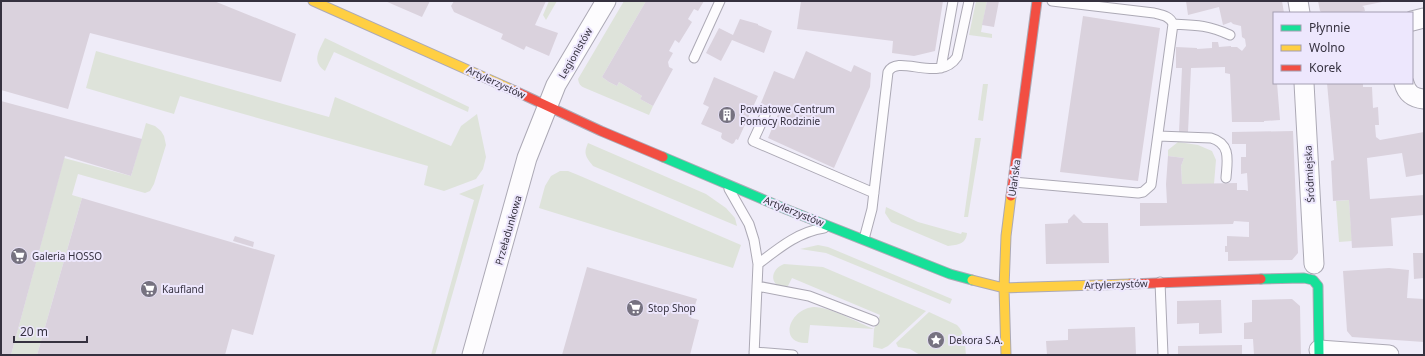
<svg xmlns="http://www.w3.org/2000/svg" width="1425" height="356" viewBox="0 0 1425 356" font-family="'Noto Sans',sans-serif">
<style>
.green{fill:#dee3da}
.building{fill:#dad2dd}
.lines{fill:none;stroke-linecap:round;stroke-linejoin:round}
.lane-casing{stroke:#aca9b5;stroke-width:11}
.street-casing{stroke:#aca9b5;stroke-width:21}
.fast-casing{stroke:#aca9b5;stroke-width:11}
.slow-casing{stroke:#aca9b5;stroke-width:11}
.jam-casing{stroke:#aca9b5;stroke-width:11}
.lane{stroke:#fdfcfe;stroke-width:9}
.street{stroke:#fdfcfe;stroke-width:19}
.fast{stroke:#16e098;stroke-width:9}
.slow{stroke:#ffcf43;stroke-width:9}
.jam{stroke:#f24e42;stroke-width:9}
.labels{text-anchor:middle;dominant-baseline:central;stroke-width:4;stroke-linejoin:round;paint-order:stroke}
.street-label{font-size:10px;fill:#35313f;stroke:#ede7fd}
.poi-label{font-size:10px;fill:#35313f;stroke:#ede7fd;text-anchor:start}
</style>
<rect width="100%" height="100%" fill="#efecf8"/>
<path class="green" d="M549 1H557L546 20 543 15Z
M624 1H646L602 77 609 82 617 86 619 82 642 96 640 99 653 106 649 115 585 88C580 86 579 84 578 79Z
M976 1H987L981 32 992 34V38L969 35Z
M325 38 469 107 468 112 334 52 325 71C311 61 319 51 325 38Z
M96 51 329 117 335 97 451 146 461 126 477 114 486 157 483 169 476 179 444 191 424 185 428 166 180 96 174 114 86 88Z
M983 84H988L983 121 978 120Z
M146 123 155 126 161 131 164 136 166 145 154 184 150 191 145 193 78 174 72 195 82 198 37 355H11L64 158 131 176Z
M975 138H981L968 217H964Z
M1178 142 1198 145 1212 151 1216 160 1214 184H1182L1181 166 1184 158 1168 156V150Z
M588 143 706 194 726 208 735 218 737 226 593 166C586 157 583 154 588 143Z
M560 171H568L578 175 741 245 733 268 539 208 545 186 551 176Z
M484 184 435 355H431L474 200 459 194Z
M1349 200 1352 241 1339 242 1336 201Z
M886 207 918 222 961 234 962 232 967 233C966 244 958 245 948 246L891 222 885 213Z
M818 245 828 247 952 299 950 304 826 253 800 249Z
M784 264 823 267 926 311 888 346 882 349 873 347 874 329 810 325 808 343C778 345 788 310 813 307 828 306 859 323 874 329L880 315 792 278 788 286C770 290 768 270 784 264Z
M929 312 957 325C965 332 965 345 966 355H920L910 349 898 347 896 343Z"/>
<path class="building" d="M1 1H214L296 34 281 82 90 33 68 109 1 90Z
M385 1H430L422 17Z
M454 1H546L535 25 558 33 549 56 526 46 524 50 501 39 503 34 454 12 451 6Z
M646 1H704L698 11 694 9 688 19 692 22 679 43 675 40 669 51 673 53 668 62 669 67 673 69 653 106 640 99 642 96 619 82 617 86 609 82 602 77Z
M801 1H943L935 51 914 56 892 53 893 41 797 29Z
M987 1H999L994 27 982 25Z
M1186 1H1282L1284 13H1274V83H1277L1280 120 1264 121V122H1232L1230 74 1225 73V67L1191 68 1188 132H1179L1182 68H1176V47L1197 48V49L1212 48V42H1218L1219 47 1231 46V47H1237L1242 51 1246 46 1245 39 1242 37 1241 26 1233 24 1231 22 1223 25 1219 7 1188 15Z
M1318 1H1382V2L1362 6 1364 7 1365 11 1353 13H1323L1320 11Z
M1083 16 1160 28 1138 181 1060 172Z
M740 19 758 24V25L772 31 764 53 732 40 721 61 706 53 719 28 733 35Z
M806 51 851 72 854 65 871 73 870 87 834 168 768 138 779 112 761 103 774 71 794 79Z
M714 77 758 96 738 140 736 139 734 143 732 144 722 139 721 137 722 133 701 124 709 107 703 104Z
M1327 83H1363V87H1372L1373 108 1378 107 1379 125H1375L1376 137 1380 140 1424 132V174L1406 177 1402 153 1367 158 1370 199 1424 195V215L1391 218 1393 246 1352 248 1349 200 1333 201 1331 161 1334 160Z
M1 101 142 139 131 176 65 156 11 355H1Z
M1293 131 1298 253 1292 260 1228 261V252H1225V246H1227V236L1249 237V222L1234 221 1233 224 1140 226V203H1167L1166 184 1168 156 1184 158 1181 166 1182 184 1237 183V190H1245L1248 191 1247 173 1241 174V157H1246V144H1232V132Z
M82 198 275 255 253 335 232 329 225 355H37Z
M1074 214 1083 223H1108L1109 263 1046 264 1045 224 1068 223V220Z
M235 236 254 242 253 247 233 241Z
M1413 253H1424V278L1414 279Z
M587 267 697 299 691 318 699 320 690 355H562Z
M1389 268 1409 270 1407 298 1424 299V342L1352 337 1347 331 1343 271Z
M1292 299 1300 306 1301 355H1254L1253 339H1244V323L1252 322V300Z
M1221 300 1222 333 1199 334V323L1177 324V301Z
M1135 327 1136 355H1047L1046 341 1068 340V329Z
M1242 345V355H1178V346Z"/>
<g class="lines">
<g class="lane-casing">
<path id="lane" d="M1173 24C1196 25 1208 25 1230 35
M694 58 720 1
M941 68 953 1
M765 115 753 141 874 193
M1158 136 1211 138C1232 144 1227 162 1226 178
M1013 182 1138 193 1143 192 1151 185 1173 24C1170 16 1162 15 1154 13L1052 1
M729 189 749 224 754 240 758 264 754 355
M864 239 872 209 888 72C898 53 939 84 957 57L969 1
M758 264C779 248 798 232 824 228
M1160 282 1163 355
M757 286 809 296 874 321
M754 352 793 355"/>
</g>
<g class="street-casing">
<path id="street" d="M1298 1 1300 13
M1412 21 1424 18
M1304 83 1314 264
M1404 83C1407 94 1413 98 1424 99
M1319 350 1389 355
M472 355 527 158 556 85 606 1"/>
</g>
<g class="fast-casing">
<path id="fast" d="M663 157 788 210 950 274 972 280
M1261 279 1304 278 1313 280 1318 286 1319 355"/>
</g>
<g class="slow-casing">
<path id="slow" d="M313 1 515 91
M972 280 1004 288 1130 284
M1006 355 1004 288 1006 236 1011 196"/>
</g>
<g class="jam-casing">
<path id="jam" d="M515 91 601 131 663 157
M1011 196 1037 1
M1130 284 1261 279"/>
</g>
<use href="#lane" class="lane"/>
<use href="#street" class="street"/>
<use href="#fast" class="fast"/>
<use href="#slow" class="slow"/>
<use href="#jam" class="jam"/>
</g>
<defs>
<g id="building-disc" transform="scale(0.9)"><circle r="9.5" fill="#767280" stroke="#ede7fd"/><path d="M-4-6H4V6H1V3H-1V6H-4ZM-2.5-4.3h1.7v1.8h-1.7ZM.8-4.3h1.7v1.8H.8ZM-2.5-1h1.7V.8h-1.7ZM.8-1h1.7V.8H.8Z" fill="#fff"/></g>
<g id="supermarket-disc" transform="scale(0.9)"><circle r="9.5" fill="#767280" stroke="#ede7fd"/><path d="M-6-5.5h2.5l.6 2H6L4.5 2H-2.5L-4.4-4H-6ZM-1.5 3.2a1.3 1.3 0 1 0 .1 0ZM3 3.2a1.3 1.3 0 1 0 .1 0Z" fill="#fff"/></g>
<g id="sight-disc" transform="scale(0.9)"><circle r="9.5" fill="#767280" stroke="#ede7fd"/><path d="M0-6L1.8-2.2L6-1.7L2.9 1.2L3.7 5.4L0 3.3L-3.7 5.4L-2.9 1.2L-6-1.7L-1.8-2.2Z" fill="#fff"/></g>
</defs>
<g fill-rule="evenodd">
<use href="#building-disc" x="727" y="115"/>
<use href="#supermarket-disc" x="19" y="256"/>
<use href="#supermarket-disc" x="149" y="289"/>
<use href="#supermarket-disc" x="635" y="308"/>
<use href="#sight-disc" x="936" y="340"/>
</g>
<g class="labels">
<g class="street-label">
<text transform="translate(575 53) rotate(-60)">Legionistów</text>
<text transform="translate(496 82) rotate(25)">Artylerzystów</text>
<text transform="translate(1309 174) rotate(-93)">Śródmiejska</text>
<text transform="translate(1014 178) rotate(-82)">Ułańska</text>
<text transform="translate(794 211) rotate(22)">Artylerzystów</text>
<text transform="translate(508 230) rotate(-74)">Przeładunkowa</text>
<text transform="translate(1116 284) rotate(-2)">Artylerzystów</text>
</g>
<g class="poi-label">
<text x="740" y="109">Powiatowe Centrum<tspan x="740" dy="12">Pomocy Rodzinie</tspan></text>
<text x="32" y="256">Galeria HOSSO</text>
<text x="162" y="289">Kaufland</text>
<text x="648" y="308">Stop Shop</text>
<text x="949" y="340">Dekora S.A.</text>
</g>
</g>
<rect width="1425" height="356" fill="none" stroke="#35313f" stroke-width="4"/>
<rect x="1273" y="12" width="140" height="72" fill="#ede7fd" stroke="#a39eb1"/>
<rect x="1281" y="25" width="20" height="6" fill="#16e098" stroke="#a39eb1"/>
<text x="1309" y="32" font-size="12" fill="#35313f">Płynnie</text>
<rect x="1281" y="45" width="20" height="6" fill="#ffcf43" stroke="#a39eb1"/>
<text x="1309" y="52" font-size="12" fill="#35313f">Wolno</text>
<rect x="1281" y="65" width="20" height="6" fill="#f24e42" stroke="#a39eb1"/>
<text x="1309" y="72" font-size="12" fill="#35313f">Korek</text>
<path d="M14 336v6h73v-6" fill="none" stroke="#35313f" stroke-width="2"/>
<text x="20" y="336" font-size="12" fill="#35313f" stroke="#ede7fd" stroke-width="3" paint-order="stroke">20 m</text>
</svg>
